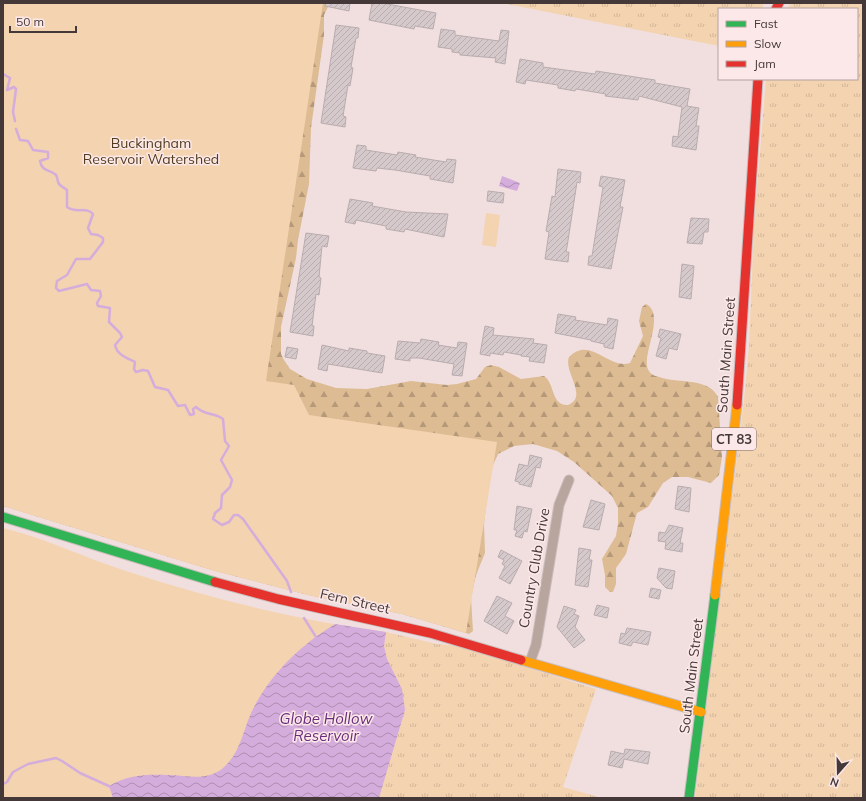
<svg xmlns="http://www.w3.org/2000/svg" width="866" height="801" viewBox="0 0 866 801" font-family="Mulish,sans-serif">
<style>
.grass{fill:url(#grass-tufts)}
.forest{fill:url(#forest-firs)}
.park{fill:#f3d3b0}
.water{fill:url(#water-waves)}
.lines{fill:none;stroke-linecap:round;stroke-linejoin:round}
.stream{stroke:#d5addc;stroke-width:2.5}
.building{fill:url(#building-hatch);stroke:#b9acaf}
.street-casing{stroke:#cabcbc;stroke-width:11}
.fast-casing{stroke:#cabcbc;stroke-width:11}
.slow-casing{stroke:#cabcbc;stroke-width:11}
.jam-casing{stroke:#cabcbc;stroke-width:11}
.street{stroke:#b8a59e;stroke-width:9}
.fast{stroke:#30b455;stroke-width:9}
.slow{stroke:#ff9f0a;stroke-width:9}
.jam{stroke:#e5322d;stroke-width:9}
.labels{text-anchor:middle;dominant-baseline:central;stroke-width:3;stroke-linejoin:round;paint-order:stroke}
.shield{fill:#fce8e8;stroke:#7c6d6d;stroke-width:1}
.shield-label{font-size:13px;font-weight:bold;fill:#453838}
.park-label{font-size:14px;fill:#513d1d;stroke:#fce8e8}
.street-label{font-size:14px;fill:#453838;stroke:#fce8e8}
.water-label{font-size:15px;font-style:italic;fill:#692d7c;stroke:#fce8e8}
</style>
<defs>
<pattern id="grass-tufts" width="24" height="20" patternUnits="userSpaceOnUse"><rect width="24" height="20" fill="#f3d3b0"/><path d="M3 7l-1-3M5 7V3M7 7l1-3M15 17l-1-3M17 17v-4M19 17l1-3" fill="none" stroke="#d2b698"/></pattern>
<pattern id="forest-firs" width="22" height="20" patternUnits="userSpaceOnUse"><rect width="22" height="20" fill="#ddbb93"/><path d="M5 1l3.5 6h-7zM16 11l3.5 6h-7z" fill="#b59979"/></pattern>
<pattern id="water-waves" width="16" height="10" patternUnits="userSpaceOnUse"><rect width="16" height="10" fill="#d5addc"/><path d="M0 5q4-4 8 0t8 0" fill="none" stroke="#af8eb3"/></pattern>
<pattern id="building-hatch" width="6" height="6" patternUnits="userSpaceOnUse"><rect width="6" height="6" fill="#d6c9cb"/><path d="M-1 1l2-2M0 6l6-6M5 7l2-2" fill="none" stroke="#b9adaf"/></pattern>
</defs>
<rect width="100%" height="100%" fill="#f1dfdf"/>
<path class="grass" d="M502 3H764L762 9H719V46Z
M791 3H863V798H695L744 400 749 347 754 225 766 79H857V9H787Z
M386 632 437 644 458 646 596 689 563 787 602 798H379L405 710 399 683 387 659 384 646Z"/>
<path class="forest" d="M3 3H330L324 15V35L311 128 309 184 298 240 296 258 281 327V354L284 360 290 369 307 379 336 388 367 389 411 381 447 385 457 384 476 379 485 367 491 365 499 367 521 379 544 376C555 383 551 406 568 405 589 397 563 371 569 357 590 335 609 370 630 363L643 336 639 321 642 307 646 304C667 315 639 358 649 371 652 376 657 376 662 378 680 383 709 378 718 397L722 457 719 475 711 483 688 477H672L663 483 648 507 637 513 626 554 616 568V584L613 592H610L605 587V575L602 559 616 536 618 523V508L612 496 574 462 557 451 533 444 514 446 498 454 490 472 484 524 485 553 476 575 471 598 473 631 469 634 402 614 308 595 215 571 3 506Z"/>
<path class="park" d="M3 3H323L266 381 294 385 309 415 497 442 466 633 402 614 308 595 215 571 3 506Z
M486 213 500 215 496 247 482 245Z
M3 528C45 538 85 558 126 571 211 599 297 620 386 632L384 646 387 659 402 689 405 710 379 798H3Z"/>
<path class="water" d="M502 176 520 183 517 191 499 186Z
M335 624 386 632 384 646 387 659 402 689 405 710 379 798H113L109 786C127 775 146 774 168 775 188 775 206 782 223 768 241 753 243 729 253 709 272 672 301 645 335 624Z"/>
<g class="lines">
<path class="stream" d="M3 74 10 78 7 90 14 87 16 89 13 112 15 121
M16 129 20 140 28 141 33 150 48 152V158L40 161C42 172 49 169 56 175 58 178 57 181 59 184 61 186 64 188 67 190V207C76 214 86 206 93 214L88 228 91 234 98 235 103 238V242L90 259H76L67 275 57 281 56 288 59 291 87 284 91 290 100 291 101 296 97 303 98 306 110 308 109 322 120 333 122 337 115 345C117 355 127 358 135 362L134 369 136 372 143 370 148 371 155 387 168 390 178 406 185 405 190 415 194 414 193 409 196 407C205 416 214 412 223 419L225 441 229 446 221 460 232 480 230 487 222 495 221 508 215 513 213 519 222 525 229 522 234 515H238L243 519 287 581 291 592
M304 618 316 637V640
M3 784 7 782 13 772 28 764 56 758 62 761 80 773 111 787"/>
</g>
<path class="building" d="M326 3H350L349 11 325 6Z
M372 3H382L436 13 433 29 415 26 414 29 369 20Z
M336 25 359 28 358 38H356L351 67 353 68 350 86 348 85 343 116 346 117 345 127 321 123Z
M441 29 455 31V35L499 41 501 30 509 31 505 64 495 62 496 58 460 55V53L452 52V49L438 47Z
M520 59 543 63V67L595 74 596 71 655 80V83L690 89 687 106 699 108 696 126H699L696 150 672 146 673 136 678 137 682 107 639 96 638 100 605 96 606 94 576 89 575 91 558 88V85L526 80 525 84 516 82Z
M357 145 366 146V150L397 155 398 152 416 155 415 157 446 162 447 159 456 160 453 183 430 179V176L395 170 377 168 376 171 353 168Z
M558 169 581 172 580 183 577 182 567 247 566 252H569L568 262 545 259 549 232 546 231 552 196 555 197Z
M601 176 625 180 620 207H623L611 269 588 265 589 256H592L603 187 599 186Z
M488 191 504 193 503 203 487 201Z
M350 199 373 203 372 206 406 212 448 214 444 237 405 229 404 232 386 229V226L356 220 355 224 345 222Z
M691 218 709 219 708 232H704L702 244 687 243Z
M306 233 329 236 327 247 322 246 319 277 321 278 319 295 316 294 312 326H314L313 336 290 332Z
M682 264 694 266 691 299 679 297Z
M558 314 576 317 575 320 607 325 608 318 618 320 613 349 604 347V344L591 341V340L555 333Z
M485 326 494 328 493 335 534 339 533 343 547 345 544 363 529 361 530 357 521 356V355L504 352 503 355 490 353V356L480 354Z
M660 329 681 334 677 350 669 348 666 359 656 356 661 338 658 337Z
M421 339 439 342 438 345 457 348 458 342 467 343 462 376 452 375 454 364 419 358H410V361L395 359 398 341 420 343Z
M322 345 349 351V348L367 351V353L385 356 382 373 328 364 327 371 318 369Z
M287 347 298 349 296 359 285 357Z
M530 455 542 458 540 468 536 467 531 487 519 484V482L515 481 519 464 528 466Z
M678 486 691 488 689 512 675 509Z
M591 500 605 504 599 530 583 527Z
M517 506 532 509 527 532 524 531 522 538 515 536 517 530H514Z
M669 525 683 528 680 543H683L682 552 665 549 666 542 658 541 659 532 665 533Z
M579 548 591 550 589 560H592L588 587 575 585Z
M501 550 522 561 510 584 499 578 505 566 502 564 504 560 498 557Z
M659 568 675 571 672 589 666 588 657 578Z
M651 588 661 590 659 599 649 597Z
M497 596 512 603 505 616 514 621 507 634 484 621Z
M597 605 609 608 607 618 594 615Z
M564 606 576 610 574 614 579 616 575 627 585 640 574 648 557 627Z
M627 628 651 632 648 645 633 642 631 646 619 643 621 633 625 634Z
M625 749 650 752 648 764 624 759 622 768 608 765 611 751 624 754Z"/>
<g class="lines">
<g class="street-casing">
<path id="street" d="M530 662 536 645 559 505 569 480"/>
</g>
<g class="fast-casing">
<path id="fast" d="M3 517 215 582
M689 798 715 595"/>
</g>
<g class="slow-casing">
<path id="slow" d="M715 595 737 405
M521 660 701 712"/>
</g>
<g class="jam-casing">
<path id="jam" d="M776 9 779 3
M737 405 758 79
M215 582 278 599 430 633 521 660"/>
</g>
<use href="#street" class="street"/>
<use href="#fast" class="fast"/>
<use href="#slow" class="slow"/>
<use href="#jam" class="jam"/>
</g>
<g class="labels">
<rect class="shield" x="712" y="428" width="44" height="22" rx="3"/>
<g class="shield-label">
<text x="734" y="439">CT 83</text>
</g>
<g class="park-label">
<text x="151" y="143">Buckingham<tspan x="151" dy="16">Reservoir Watershed</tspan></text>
</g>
<g class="street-label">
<text transform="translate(726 355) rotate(-86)">South Main Street</text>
<text transform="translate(534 568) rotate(-80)">Country Club Drive</text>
<text transform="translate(355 601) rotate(13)">Fern Street</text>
<text transform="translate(691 676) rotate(-83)">South Main Street</text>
</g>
<g class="water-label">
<text x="326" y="718">Globe Hollow<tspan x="326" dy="17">Reservoir</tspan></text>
</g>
</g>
<rect width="866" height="801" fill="none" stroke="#453838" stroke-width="8"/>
<rect x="718" y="8" width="140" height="72" fill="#fce8e8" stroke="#b3a2a2"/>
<rect x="726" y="21" width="20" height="6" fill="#30b455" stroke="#b3a2a2"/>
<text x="754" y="28" font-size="12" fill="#453838">Fast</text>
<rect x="726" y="41" width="20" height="6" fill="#ff9f0a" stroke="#b3a2a2"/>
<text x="754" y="48" font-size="12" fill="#453838">Slow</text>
<rect x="726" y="61" width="20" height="6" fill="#e5322d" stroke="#b3a2a2"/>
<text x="754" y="68" font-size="12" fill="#453838">Jam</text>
<g transform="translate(838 773) rotate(200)" stroke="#fce8e8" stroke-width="3" paint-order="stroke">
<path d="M0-3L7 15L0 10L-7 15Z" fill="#453838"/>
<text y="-6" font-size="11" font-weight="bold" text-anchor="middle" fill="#453838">N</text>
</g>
<path d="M10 26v6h66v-6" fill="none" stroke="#453838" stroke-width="2"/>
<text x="16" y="26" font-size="12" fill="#453838" stroke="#fce8e8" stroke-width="3" paint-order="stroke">50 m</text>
</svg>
